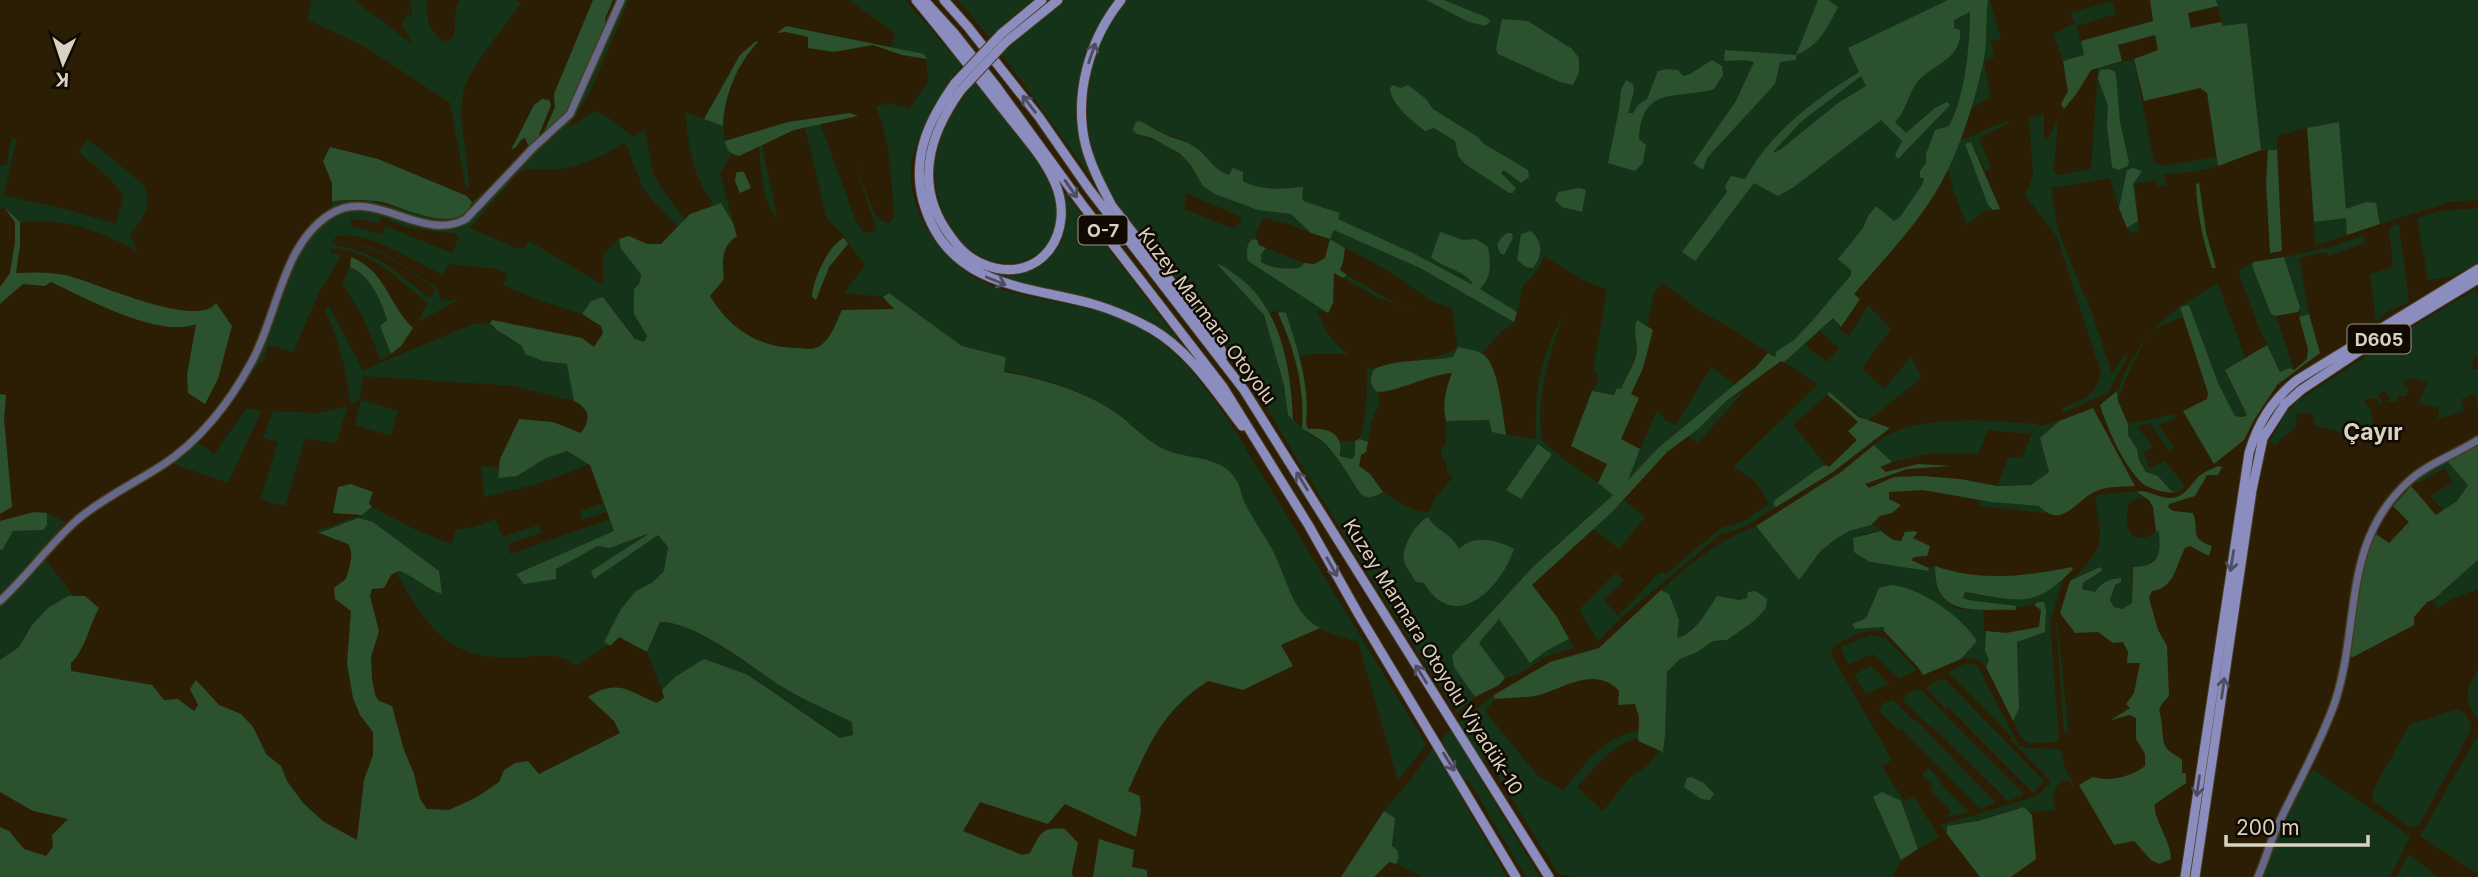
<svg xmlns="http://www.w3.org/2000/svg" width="2478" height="877" viewBox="0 0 2478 877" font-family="Inter,sans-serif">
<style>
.green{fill:#153318;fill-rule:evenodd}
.forest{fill:#2c512f;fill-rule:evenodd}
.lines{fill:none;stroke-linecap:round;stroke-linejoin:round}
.secondary-casing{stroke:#483b22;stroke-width:10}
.highway-casing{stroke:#483b22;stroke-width:11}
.secondary{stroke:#666887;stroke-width:7}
.highway{stroke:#8a8dbd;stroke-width:9}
.highway-bridge-casing{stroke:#483b22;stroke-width:11;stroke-linecap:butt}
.highway-bridge{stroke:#8a8dbd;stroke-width:9}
.oneway{stroke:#4d4c60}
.labels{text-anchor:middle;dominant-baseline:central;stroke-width:5;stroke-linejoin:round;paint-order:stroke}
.shield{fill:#100a02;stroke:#9d9588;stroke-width:2}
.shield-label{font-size:18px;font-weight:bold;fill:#d9d1c1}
.street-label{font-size:19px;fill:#d9d1c1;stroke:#100a02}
.quarter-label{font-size:23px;font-weight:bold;fill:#d9d1c1;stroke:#100a02}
</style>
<rect width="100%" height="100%" fill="#2c1e04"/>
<path class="green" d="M312 0H354L413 45 402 25 407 14 412 16 410 0H426L429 26 442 41 450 40 454 35 456 7 460 0H516L521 3C507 24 469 68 464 90 457 122 469 156 469 187L466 189 450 103 364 46 308 20Z
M626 0H629L591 90 570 125 571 127 594 111 609 118 633 137 645 129 653 174 661 188 685 219 678 227 655 203 642 186 625 142C606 155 583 165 560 169 547 171 533 166 522 171 516 174 478 219 470 228L515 248H525L529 241 603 285V255L619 239 621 249 641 274 639 284 634 289V314L647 336 644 342 636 339 603 297 591 301 582 314 538 300 503 285 508 274 497 269 448 264 443 275C414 262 368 230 337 236L331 243C371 236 405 268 437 288L441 300 448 301 460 299 418 322 428 303C399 281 370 248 331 249L330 253 341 255 317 297 293 352 268 345 263 361 258 365 231 405H229C245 384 259 359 268 335 282 299 291 255 318 228 367 177 423 253 469 221L541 143 570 118 586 91ZM381 217 409 228 455 234 459 237 452 253 385 226 382 234 351 226V220H363L379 224ZM341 242C371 242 413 272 436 290L430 298C400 276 371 246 332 246Z
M849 0H905L962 65C942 90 925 119 915 149 897 202 941 264 988 284 1021 298 1059 301 1093 309 1166 332 1190 364 1231 424L1425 742 1426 745 1398 780 1358 642C1343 637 1326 634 1313 625 1293 611 1283 571 1273 550 1265 533 1251 518 1243 500 1241 493 1240 485 1236 479 1220 455 1188 461 1164 450 1146 441 1134 426 1118 414 1085 390 1042 378 1004 371L1006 357 962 346 889 293 883 297 844 293 865 265 844 238 846 237 827 219 805 127 820 123 855 219 864 233 877 231 855 164 876 217 887 223 891 222 894 217C891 179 891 142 876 107L888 103 909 109 928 82 926 56 924 54 891 48 895 33Z
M958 0H1033L989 37Z
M1067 0H1116L1089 50 1083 151 1094 182 1002 54 1033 25Z
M1127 0H1990L2001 39 1991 41 1994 58 1984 61 1991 98 1972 107 1960 141 2008 120 2009 123 1979 138 1991 168 1985 171 1972 143 1988 205 1993 210 1984 211 1967 225 1953 190 1948 168 1938 187 1906 232 1834 317 1842 332 1849 336 1868 305 1891 329 1862 368 1884 389 1911 357 1922 377 1868 421 1829 393 1793 425 1826 465 1775 500 1773 504 1776 507 1747 526 1720 535 1624 615 1598 641 1579 610 1616 573 1624 580 1604 600 1618 616 1659 573 1662 572 1666 574 1721 528 1742 522 1766 506 1768 503C1762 488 1748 473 1733 467L1818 384 1732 329 1700 311 1663 283 1654 293 1647 327 1637 320C1633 329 1638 338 1637 347 1635 362 1626 375 1621 389L1617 388 1614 395 1592 391 1598 381V375L1593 370 1607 290 1583 280 1544 256 1537 271 1523 286 1517 312 1413 253 1338 219 1340 213 1306 202 1302 199V188C1283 189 1261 191 1243 181L1242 176 1225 175 1218 170 1197 148 1179 138 1164 134 1148 124 1137 134 1169 146 1190 164 1196 176 1246 206 1291 214 1311 233 1286 223 1263 218 1256 233 1257 240 1252 239 1248 261 1324 308 1328 313 1317 310C1323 328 1333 343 1348 354H1309L1300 357 1286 313H1278L1276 310 1269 314 1264 304 1218 265 1264 315 1284 385 1288 415 1312 436 1323 441 1347 471 1357 491 1375 497 1383 492C1396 500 1413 513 1429 512L1433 501 1453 477 1447 473 1446 462 1441 455 1442 448 1446 444V421L1489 420 1492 432 1536 439C1535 387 1540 361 1563 314 1550 355 1535 396 1542 440L1561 457 1614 494 1553 549 1454 667 1475 697 1457 713C1401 627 1347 539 1293 452 1275 423 1260 394 1242 366 1210 317 1169 275 1134 228 1119 206 1103 185 1095 159 1078 107 1089 41 1127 0ZM1186 193 1241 217 1242 218 1234 229 1184 209ZM1819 331 1839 348 1827 362 1805 345ZM1539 444 1552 454 1520 499 1506 489ZM1428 517 1434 526 1406 548 1420 520Z
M2216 0H2478V200L2450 202 2380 224 2379 212 2366 202 2346 210 2307 128 2277 136V150H2261L2247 23 2223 26Z
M2112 1 2116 14 2077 26 2084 55 2063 61 2053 34 2075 23 2070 13Z
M2134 59 2154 163 2163 166 2216 157 2218 166 2194 172 2163 174 2166 185 2157 186 2156 180 2135 183 2139 232 2130 233 2122 218 2110 178 2059 187H2051L2058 230 2084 296H2086L2112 374 2126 353 2127 357 2108 393 2062 413 2063 408C2082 399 2097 396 2101 373L2057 237 2025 195 2033 176 2029 118 2044 114V140L2049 138 2058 119 2054 169 2055 173 2059 175 2091 169 2098 68Z
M975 82C996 109 1051 170 1057 200 1063 234 1037 269 1000 263 966 258 942 222 937 191 934 177 932 163 936 150 942 122 959 103 975 82Z
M685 112 723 126 726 147 732 154 720 173 733 223 721 203 710 206 712 201C691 174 689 145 685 112Z
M17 138 4 196 62 208 116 224 124 196 111 180 79 152 88 139 144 185C152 205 145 218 130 234L137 251C103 232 60 216 20 222L4 207 0 209V166L7 165 11 139Z
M762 144C766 170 774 194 777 220 763 205 760 165 759 145Z
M1062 189 1181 343C1155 325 1128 309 1098 300 1059 289 1020 286 982 270 1037 285 1081 245 1062 189Z
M483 193 486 194C478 203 470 215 458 220 432 228 373 210 344 205L332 209V201L368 200 435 218 471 205 472 202Z
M2478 208V264L2449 277 2428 280 2417 218 2440 211Z
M2347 217V235L2315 246 2314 222Z
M2399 224 2409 302 2389 311 2376 321 2370 274 2393 267 2389 228Z
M1334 229 1420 268 1514 322 1502 331 1482 353 1458 348 1453 357 1427 361 1418 359 1436 357 1455 349 1457 344 1452 308 1433 302 1390 272 1330 239Z
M2364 235 2365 243 2328 256 2326 252 2299 258 2309 314 2299 317 2300 306 2284 257 2330 247Z
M1266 248 1304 263 1301 267C1289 270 1272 269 1261 262V254Z
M2253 262 2252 266 2271 314 2276 316 2294 370 2289 368 2280 373 2259 328 2238 271Z
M350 267C370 275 381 300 387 320L380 326 391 354 381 360 361 313 342 284Z
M1347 275 1396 304 1444 322 1379 298 1343 278Z
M2218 283 2245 357 2225 371 2247 415 2235 416 2180 307 2183 317C2173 321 2161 324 2153 332 2140 343 2123 384 2118 401 2117 387 2123 376 2129 365 2153 321 2177 308 2218 283Z
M2478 288 2476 292 2478 299V357H2473L2472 369H2478V404L2475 394 2468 395 2470 407 2467 398 2461 399 2464 411 2438 419 2439 408 2418 403 2428 383 2411 378 2410 380H2404V387H2410L2406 396H2398L2397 401 2384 403 2390 398 2385 390 2378 395 2382 403 2378 404 2377 398 2365 399V405H2369L2374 426V429L2365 431V435L2361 436 2359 427 2345 429V433H2340C2331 427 2319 429 2314 424L2313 413H2297L2296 426 2275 445 2269 442 2286 413 2296 402 2388 342 2390 347H2400V342L2407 341 2405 331Z
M329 306 363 370 473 324 490 323C509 343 537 352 561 364H568L574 401 513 386 363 376 359 400 351 405C346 372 340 341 325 310Z
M1367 367 1374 369C1366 386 1377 384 1379 399 1380 408 1375 412 1372 420 1370 427 1369 435 1368 442L1359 439C1366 429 1368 382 1367 367Z
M1711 367 1735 384 1658 448 1626 482 1657 410 1666 421 1676 425Z
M1745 390 1698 443 1688 436 1725 402Z
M361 400 398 411 391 436 355 425Z
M348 406 336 443 305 439 285 506 271 503 261 498 278 442 263 438 273 411 318 413Z
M246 409 262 410 228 483 171 463 196 441 214 454Z
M2174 414 2176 418 2158 425 2174 447 2169 451 2150 423 2137 426 2153 447 2144 453 2150 468 2165 461 2185 486 2177 492 2171 491 2158 476 2146 472 2139 460 2137 449 2128 435V424Z
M2059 421 2040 438 2049 472 2031 485H1998L2008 458 2022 457 2033 431 2027 434 1988 430 1978 454 1933 453 1892 462 1874 445C1910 412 1991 421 2037 424L2041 426Z
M1339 441H1355V455L1352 459 1341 456Z
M566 451 590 464 538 484 484 497 481 466 499 468 498 477 517 476 546 458Z
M2447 461 2468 485 2457 501 2443 510 2431 497 2432 495 2453 482 2444 468 2419 483 2415 480Z
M2139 491 2138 494 2144 499 2137 498 2128 504C2127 515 2124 537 2140 538 2147 538 2151 536 2156 531L2159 532C2161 560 2155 563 2131 571L2133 603 2122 609 2114 608 2110 600 2115 585 2095 592 2081 589 2083 583 2103 571 2100 567 2070 581C2105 548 2103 544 2095 498L2097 495Z
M1624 500 1645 517 1619 549 1593 529Z
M1981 500 2039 506 2046 513 1978 506Z
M604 503 607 512 582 520 580 511Z
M372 507 416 530 451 544 456 530 473 527 496 519 502 537 539 525 542 533 508 544 510 554 610 519 614 532 517 573 525 584 598 546 610 548 654 532 592 571 658 534 668 547 664 571 653 582 636 591 604 642 608 645 576 666C560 653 544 655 525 657 450 662 431 633 396 573 411 569 426 589 441 594L439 571 373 522 336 526 319 533 316 531 362 515Z
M47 513 66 522 0 596V550L3 549 13 531 43 530Z
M1871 525 1879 527 1881 531 1863 534 1870 562 1928 571 1931 567 1935 566C1935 582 1941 604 1959 609 1966 610 1975 609 1983 609L1986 651 1989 660 1986 667C1978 658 1973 657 1961 659L1977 641 1879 588 1866 618 1859 620 1855 629 1885 627 1884 631C1868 628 1843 638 1832 649V656L1892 760 1882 766 1904 801 1914 797 1939 837 1918 849 1901 801 1873 798 1901 860 1892 877H1575L1558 874 1486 757 1475 770 1540 877H1526L1468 779 1458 792 1507 877H1422L1396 864 1399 857 1392 846 1395 818 1384 811 1410 780 1432 749 1452 728 1494 695 1495 699 1485 711 1538 776 1563 790C1587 762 1601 739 1639 730L1638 738C1612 744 1595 768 1577 787L1603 811 1628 779 1649 764 1660 750 1663 751 1665 736 1666 672 1680 659 1697 652 1713 641 1727 640 1753 622 1747 598 1739 600 1717 596C1707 611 1695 634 1676 638L1679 620 1669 594 1661 590C1690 564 1719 540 1756 526L1799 579C1817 555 1838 527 1871 525Z
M44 558 74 596H68L32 625 19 647 0 660V606Z
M2478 560V589L2452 599 2437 609 2434 599Z
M2065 577C2057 591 2057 606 2050 620L2059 742 2028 743 2020 736 2013 721 2019 709 2017 642 2045 632 2046 610 2038 602C2020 613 1988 603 1968 601L1963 598 1965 592C2002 599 2035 609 2065 577Z
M2060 613 2057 621 2067 716 2068 732 2064 733 2056 623Z
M1499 619 1546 651 1569 639 1574 648 1547 656 1517 675 1505 678 1479 643Z
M661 622C698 624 747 665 779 685 802 699 828 710 852 722L854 735 841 738 748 675 675 677 662 690 647 652Z
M1871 635 1886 638 1916 670 1899 679 1873 654 1848 664 1842 651V646Z
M1966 663 1977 665 2018 744 2026 748 2061 749 2065 768 2076 790 2069 781 2064 780C2052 787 2053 797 2055 810L2029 812 2017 808 1978 821 1947 826V834L1940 825 2037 796 2050 783 2048 778 2010 739 2012 737 1948 672Z
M1871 665 1889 684 1866 694 1854 675Z
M2478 671V719C2464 704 2465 686 2478 671Z
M1944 678 2044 781 2033 793 1948 707 1945 709 1927 689 1928 685Z
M1917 689 1922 691 2023 793 2022 796 2008 801 1933 727 1931 728 1902 699 1907 694Z
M1893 700 1914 721 1916 720 1996 803 1980 809 1900 728 1898 730 1879 711 1882 704Z
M2458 709 2465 714 2471 724 2470 732 2419 825 2411 828 2373 801 2372 792 2410 724Z
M2478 735V874L2420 836Z
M1928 768 1941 780 1939 782 1969 812 1945 818 1951 811 1930 790 1933 786 1922 775Z
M2314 770 2410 836 2390 877H2261C2271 849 2291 787 2314 770Z
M2409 854 2438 877H2396Z"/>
<path class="forest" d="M593 0H613L605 19 606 24 566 114 543 134 555 107 554 94Z
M1426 0H1444L1488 18 1490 22 1485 26 1469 22Z
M1818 0H1828L1838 7C1827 28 1819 46 1796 55V60L1780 62 1775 84 1707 158 1703 170 1693 163 1736 101 1754 62 1745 60 1724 61 1725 50 1796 55Z
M1948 0H1988C1985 21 1988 43 1983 64 1974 104 1960 149 1940 185 1917 225 1884 259 1854 294L1860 299 1841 327 1833 318 1784 362 1781 361 1725 402 1698 429 1667 452 1612 512 1532 585 1557 617 1569 639 1546 651 1530 663 1499 619 1479 643 1505 678 1499 685 1475 697 1454 667 1452 655 1533 567 1613 495 1598 483 1607 464 1571 446 1592 391 1614 395 1617 388 1621 389C1625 378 1633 367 1636 355 1639 343 1632 331 1637 320L1653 330 1643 368 1631 394 1639 398 1621 439 1640 449 1628 480 1658 448 1756 367 1768 353 1775 357 1777 351 1794 340 1813 320 1851 275V270L1838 259 1863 228 1868 216 1876 206 1894 221 1900 217 1922 185 1924 179 1920 177V171L1926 163V154L1935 130 1949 126C1965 97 1970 45 1970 12L1954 20V28L1960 30C1963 60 1929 65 1916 84 1907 97 1906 111 1895 122L1906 133 1935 108 1947 102 1950 105 1898 159 1895 155 1902 141 1881 120 1794 187 1778 196 1754 183 1695 261 1682 252 1727 192 1725 186 1731 176 1745 179C1770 133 1815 99 1859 72L1848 48ZM1861 76 1866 86 1838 103 1780 150 1772 153 1802 121Z
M2150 0H2216L2218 6 2188 13 2191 28 2221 22 2223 26 2247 23 2261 150 2218 166 2207 93 2200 88 2144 101 2134 59 2158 50 2155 35 2118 45 2122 61 2091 70 2077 93 2064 109 2061 104 2068 91 2063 61 2084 55 2081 41 2153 21Z
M1502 19 1528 21 1572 49 1579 58V72L1573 85 1560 82 1498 54 1496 49Z
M786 26 924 54 927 59 902 55 873 45 834 52 808 48V37L786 32 777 33Z
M756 41 758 42C737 64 724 96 723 126L704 119 740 55Z
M1712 60 1722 66 1723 75 1714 89C1677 100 1642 84 1639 139L1646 145 1643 163 1635 171 1608 163 1619 109 1621 90 1626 80 1633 84 1634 91 1628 113H1633L1638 105 1647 99 1658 71 1668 69 1678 70 1683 76 1690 74Z
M2108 69 2114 71 2116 75 2120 122 2129 162 2128 166 2118 170 2112 167 2107 126 2108 106 2098 78 2100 70Z
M1392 85 1401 88 1408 85 1426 99 1433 109 1478 137 1484 144 1528 170 1529 177 1521 183 1504 170 1501 173 1516 188 1513 193H1509L1465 164 1458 156 1455 141 1434 128 1425 131C1412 121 1392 105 1390 89Z
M542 99 549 100 551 105 537 140 529 147 525 138 522 139 515 148 511 150 534 105Z
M850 113 858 116 794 130 739 156C730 154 726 150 725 141L788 122Z
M1139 121C1148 124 1155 130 1164 134 1174 139 1185 140 1195 147 1207 155 1214 171 1229 175L1233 168 1243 172V181C1261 191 1283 189 1303 187L1302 199 1306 202 1340 213 1338 219 1413 253 1473 285C1468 271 1444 269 1431 257L1440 232 1463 240 1476 239 1488 247C1491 265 1492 276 1480 289L1517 312 1514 322 1420 268 1334 230 1330 239 1345 248 1343 262 1340 270 1347 275 1343 278 1334 273 1333 303 1328 313 1248 261C1246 253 1246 245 1252 239L1257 240 1259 245 1266 248 1261 254V262C1272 269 1289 270 1301 267L1304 263 1314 264 1325 258 1330 239 1311 233 1291 214 1258 210 1215 194 1203 186 1190 164 1179 153 1152 138 1137 134 1133 130 1135 123Z
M2339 122 2346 209 2366 202 2376 203 2380 224 2347 235 2346 218 2314 222 2307 128Z
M1971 142 2000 209 1993 210 1988 205 1965 144Z
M330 147 378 159 467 196 472 202C460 237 406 208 382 202 365 199 349 200 332 201V183L323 161Z
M2268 150H2277L2282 251 2270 253 2266 182Z
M2133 168 2142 171 2133 184 2138 221 2127 228 2119 208 2127 170Z
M738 172H744L751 188 740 193 735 181 736 173Z
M2199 183 2206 232 2216 268H2212C2203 241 2197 213 2196 184Z
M1579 188 1586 190 1582 212 1562 207 1555 200 1558 192Z
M721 203 733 223 737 236C721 246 722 262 724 279L710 296C730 329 759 348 798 348 803 348 810 350 815 348 830 344 836 322 842 310L894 309 883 297 889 293 962 346 1006 357 1004 372C1041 378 1089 392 1119 415 1135 427 1147 442 1166 450 1189 460 1223 455 1237 481 1241 487 1241 495 1244 501 1251 517 1263 532 1271 547 1286 574 1291 613 1320 628L1281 645 1293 666 1243 690 1208 681C1163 710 1149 744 1128 791L1140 796 1141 811 1136 837 1065 804 1048 824 980 802 963 831 1022 855 1030 853C1040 834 1041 826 1065 829L1078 843 1072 872 1073 877H0V827L9 831 24 849 46 856 53 847 52 835 68 819 33 811 0 792V660L19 647 32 625 48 608 68 596H85L99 608C89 626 85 650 71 663V671L152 685 164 700 178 699 194 711 198 705 190 689 196 680 219 705 241 714 253 727 266 754 281 766 287 781 303 803 324 822 357 840 364 780 373 755V732L360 715 353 698 347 663 351 611 335 599 334 588 346 579C349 568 355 554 348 544L319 533 358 518 373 522 439 571 442 594C426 589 415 576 399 571L391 575 384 588 372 589 370 596 379 631 371 657 372 679 375 695 379 701 392 706 404 750 414 774 420 799 427 809 449 810 477 797 499 782 504 770 515 763 528 761 539 774 620 733 614 721 588 697C617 678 629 691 657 703L664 698 662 690 675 677 704 659 748 675 840 738 853 735 852 722C828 710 801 699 779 685 749 665 696 622 660 622L647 652 619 637 610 646 604 642 621 609 636 591 653 582 664 571 668 547 658 535 594 579 591 571 650 533 610 548 598 546 556 569V579L524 584 516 574 614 531 590 465 567 451 546 458 517 476 498 478 500 459 519 419 553 422 581 433C591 419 590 409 574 401L567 364 543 361 525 354 522 346 497 330 490 323 492 320 582 338 594 347 603 333 601 326 582 314 591 301 603 297 635 339 644 342 647 336 634 314V289L639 284 641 274 621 249 619 239 629 236 647 244H661L690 214Z
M4 207 20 222V245L16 273C33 272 49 272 65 275 93 281 197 330 216 303L232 326 218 379 205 404 188 393 187 375 196 324C160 339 85 298 51 282L45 286 23 284 0 304V287L10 273 15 242V222Z
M1531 231C1543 242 1543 256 1533 268L1526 267 1517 260 1521 234Z
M1507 233H1512L1513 238 1504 255 1500 253 1497 245 1501 238Z
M844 238 848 244 829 267 816 300 812 297C812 281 829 244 844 238Z
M351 257C386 271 388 304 413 328L401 346 391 354 380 326 387 320C381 300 370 275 350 267Z
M2284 257 2300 307 2298 312 2276 316 2271 314 2252 266 2253 262Z
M1217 264C1226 266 1232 273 1240 278 1282 311 1291 370 1293 420L1288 415 1284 385 1264 315Z
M2189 305 2218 383 2235 416 2243 417 2247 415 2225 370 2267 345 2280 372 2290 368 2294 370 2307 359 2308 349 2299 317 2309 314 2320 353 2277 385 2254 420 2244 440 2214 464 2183 411 2207 399 2208 393 2180 307Z
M1281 312 1286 313C1298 350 1310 385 1306 424L1308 429C1320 428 1337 429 1340 444 1341 448 1340 452 1340 456L1352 459 1355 455V441L1359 439 1368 442 1366 452 1361 455 1359 466 1370 474 1383 492C1360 507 1357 486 1346 471 1341 463 1335 455 1329 448 1323 439 1311 435 1302 428 1305 388 1295 350 1278 313Z
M1458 347C1466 349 1478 350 1484 355 1499 367 1503 416 1506 435L1492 432 1489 420 1446 421C1442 403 1446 389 1452 373 1427 375 1398 392 1377 392 1369 384 1370 378 1374 369 1400 358 1426 362 1453 357Z
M2117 391 2118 401 2128 424V435L2137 449 2139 460 2146 472 2158 476 2171 491 2177 492C2166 494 2147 489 2140 481 2122 462 2108 430 2100 405Z
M1829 392 1859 417 1890 428 1833 472 1776 507 1773 504 1775 500 1819 468 1826 465 1829 467 1857 440 1848 431 1858 422 1827 394Z
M0 394 6 395 4 419 12 507 0 514Z
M2093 408 2135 486C2123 487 2107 486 2096 491 2075 501 2062 530 2039 506L1991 502 1923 490 1889 492V499L1901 505 1892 513 1880 516 1871 525 1849 531 1834 540 1820 552 1799 580 1756 526 1841 472 1874 445 1892 462 1880 467 1886 472 1918 464 1951 466 1907 469 1865 484 1869 488 1894 477 1922 476 1960 479 1997 486 2031 485 2049 472 2040 438 2059 421Z
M1538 444 1552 454 1521 499 1506 490Z
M2478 444V560L2434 599 2427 602 2414 617V625L2353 657 2348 656 2362 575 2368 552 2376 534 2389 543 2409 522 2393 506 2411 486 2436 515 2457 501 2468 485 2447 461Z
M2218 466 2222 467 2218 475H2207L2195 496 2169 504 2168 507 2173 511 2193 513C2200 531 2188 538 2212 546L2209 556 2190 546 2185 548C2176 565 2175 588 2152 591L2149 598 2158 630 2167 646 2169 696 2161 705 2159 711C2164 722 2160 742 2168 750 2172 754 2177 755 2182 760V773H2186V783L2155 804C2152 817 2171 841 2171 859L2159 864 2151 860 2134 841 2114 845 2079 785 2093 777C2109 782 2131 777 2145 766V754L2136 739V718L2130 715 2111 720 2130 708 2126 704 2134 693 2140 663H2127L2128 652 2123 642 2113 643 2098 632 2075 633 2060 613 2070 581 2100 567 2103 570 2083 583 2082 589 2095 592C2102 582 2109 579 2121 578V582L2115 585 2110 600 2114 607 2122 609 2132 603 2133 567C2158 566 2161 557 2159 532L2156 531 2153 507 2149 500 2138 493 2139 491C2150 491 2161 499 2172 498 2185 496 2190 486 2198 477 2204 472 2212 469 2218 466Z
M351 484 373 492 369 503 372 507 362 515 333 513 338 487Z
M34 512 47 513V525L43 530 13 531 3 549 0 550V521Z
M1428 517C1438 533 1450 531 1459 549 1475 534 1496 540 1514 549 1501 588 1455 635 1424 583L1416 582C1413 576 1406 568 1404 561 1401 548 1416 522 1428 517Z
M1881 531 1893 540 1901 541 1905 532 1916 531 1917 533 1913 538 1930 546 1927 556 1914 557 1911 560 1929 568 1928 571 1870 562 1854 552 1853 538Z
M1935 566C1979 582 2027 576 2072 567L2073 569C2034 611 2016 600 1965 592L1963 598 1968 600 2016 606V610C1978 608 1934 620 1935 566Z
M1891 585C1920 587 1962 617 1977 641L1961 659 1923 675 1918 667 1884 631V627L1855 629 1852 624 1866 618 1879 588Z
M1661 590 1669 594 1679 620 1677 638C1695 634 1707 611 1717 596L1739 600 1747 598 1748 592 1756 591 1767 599 1766 608 1753 622 1727 640 1713 641 1697 652 1680 659 1667 672 1665 736 1663 752 1638 741 1639 717 1635 704 1618 705 1619 691C1595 664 1561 690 1535 696 1522 698 1508 698 1495 699L1494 695 1550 662 1599 648Z
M2038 602H2044L2046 610 2045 632 2017 642 2019 709 2013 721 1986 667 1989 660 1985 651 1986 631 2006 633 2039 627 2041 610 2034 605Z
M1691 777 1704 783 1714 794 1710 800 1701 799 1684 787 1687 778Z
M1882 792 1901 801 1918 849 1901 860 1873 797Z
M2024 807 2032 815 2036 859 2011 877H1980L1947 834V826L1978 821Z
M1384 811 1395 818 1392 846 1397 850 1399 857 1396 864 1389 862 1374 877H1341Z
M1099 839 1134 850 1132 867 1147 870V877H1093Z"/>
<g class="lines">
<g class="secondary-casing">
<path id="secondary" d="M0 601C27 576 49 545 77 520 103 498 133 484 161 466 199 442 230 402 251 363 277 318 282 245 329 215 373 185 422 244 466 219L533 148 570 114 621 0
M2258 877C2265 861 2270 843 2277 827 2296 786 2320 745 2335 702 2361 623 2341 542 2409 481 2429 463 2456 454 2478 440"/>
</g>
<g class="highway-casing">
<path id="highway" d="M916 0C947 37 976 75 1006 113 1023 135 1044 157 1055 183 1076 231 1042 284 988 266 972 261 960 250 951 237 913 187 928 136 961 90
M924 0 954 33 996 86 1081 203 1223 387 1309 526 1359 615 1516 877
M944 0 968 27 1039 117 1089 189 1244 390 1549 877
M1121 0C1089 40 1073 96 1086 147 1092 168 1102 187 1112 206L1215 338 1224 355
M1001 34 1042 0
M1006 42 1058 0
M955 83C930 118 911 156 923 201 947 287 1023 285 1093 304 1114 310 1134 319 1152 329 1191 352 1215 391 1242 426
M2185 877 2249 453C2258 423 2272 400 2297 380L2478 269
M2195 877 2252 490 2263 438 2285 404 2301 390 2361 350 2478 279"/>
</g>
<use href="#secondary" class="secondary"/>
<use href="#highway" class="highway"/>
<g class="highway-bridge-casing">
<path id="highway-bridge" d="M955 83 1001 34
M961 90 1006 42"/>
</g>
<use href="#highway-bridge" class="highway-bridge"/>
</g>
<defs><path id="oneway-shaft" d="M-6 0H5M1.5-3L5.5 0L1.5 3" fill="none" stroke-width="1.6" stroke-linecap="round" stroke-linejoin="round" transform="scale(1.75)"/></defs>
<g class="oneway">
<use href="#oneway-shaft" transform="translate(1092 53) rotate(-71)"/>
<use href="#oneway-shaft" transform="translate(1029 104) rotate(-128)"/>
<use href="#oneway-shaft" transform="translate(1071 189) rotate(55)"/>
<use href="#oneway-shaft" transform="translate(996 281) rotate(22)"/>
<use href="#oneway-shaft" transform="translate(1302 481) rotate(-122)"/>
<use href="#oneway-shaft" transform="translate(2232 561) rotate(99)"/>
<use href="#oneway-shaft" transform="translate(1332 567) rotate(61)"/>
<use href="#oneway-shaft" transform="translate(1421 674) rotate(-122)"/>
<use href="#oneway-shaft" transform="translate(2223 688) rotate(-82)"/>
<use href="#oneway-shaft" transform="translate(1449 762) rotate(58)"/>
<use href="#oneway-shaft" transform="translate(2198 786) rotate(98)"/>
</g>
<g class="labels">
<g class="shield">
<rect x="1078.5" y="215.5" width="49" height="29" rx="5"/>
<rect x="2347.5" y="324.5" width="63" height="29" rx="5"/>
</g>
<g class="shield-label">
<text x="1103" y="230">O-7</text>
<text x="2379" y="339">D605</text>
</g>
<g class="street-label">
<text transform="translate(1207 316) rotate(53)">Kuzey Marmara Otoyolu</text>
<text transform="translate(1433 657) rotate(58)">Kuzey Marmara Otoyolu Viyadük-10</text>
</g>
<g class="quarter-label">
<text x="2373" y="432">Çayır</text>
</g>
</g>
<g transform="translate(63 63) rotate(183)" stroke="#100a02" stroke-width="5" paint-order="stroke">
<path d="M0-5L12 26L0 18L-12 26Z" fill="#d9d1c1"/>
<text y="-10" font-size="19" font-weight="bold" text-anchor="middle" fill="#d9d1c1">K</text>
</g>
<path d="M2226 835v10h142v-10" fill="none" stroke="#d9d1c1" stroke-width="3.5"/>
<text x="2236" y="835" font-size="21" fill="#d9d1c1" stroke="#100a02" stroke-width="5" paint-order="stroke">200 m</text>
</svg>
